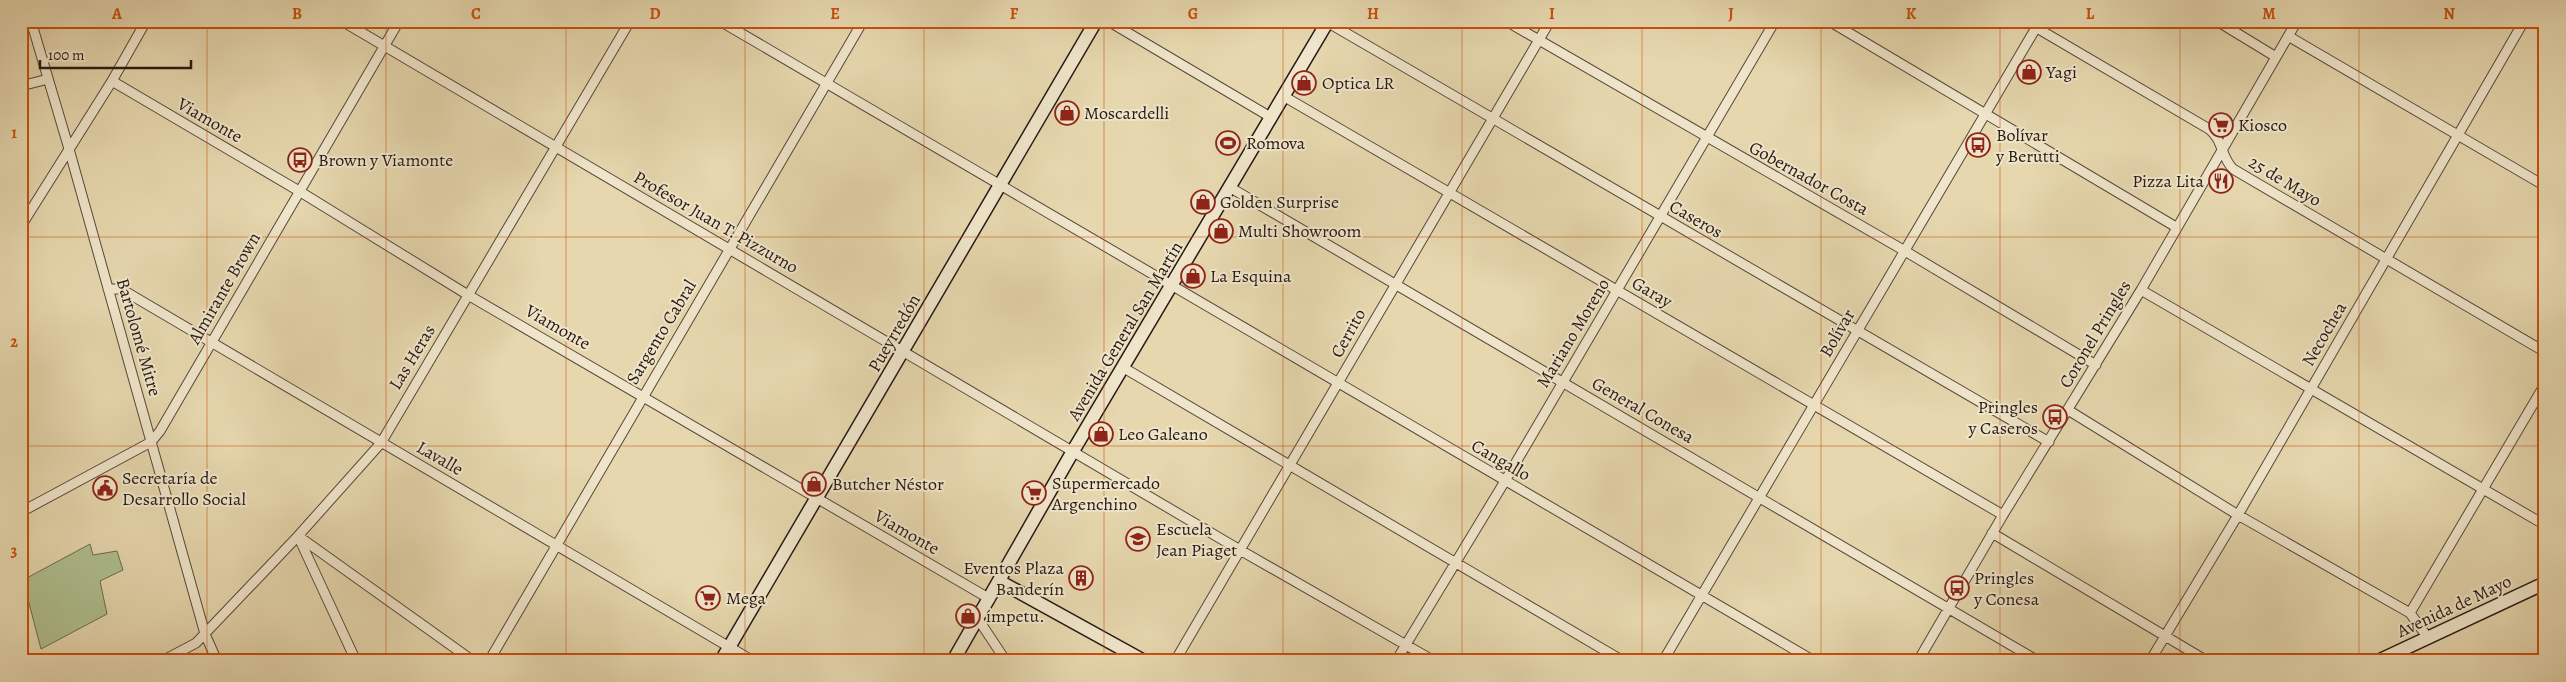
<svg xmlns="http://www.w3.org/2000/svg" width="2566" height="682" viewBox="0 0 2566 682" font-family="Alegreya,serif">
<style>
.green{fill:#afbf8f;stroke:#6b6c52}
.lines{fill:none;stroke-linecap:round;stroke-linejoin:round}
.street-casing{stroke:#57483a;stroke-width:11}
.secondary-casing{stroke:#271914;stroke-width:15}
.primary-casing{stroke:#271914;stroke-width:16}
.street{stroke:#efe5ca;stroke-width:9}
.secondary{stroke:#efe5ca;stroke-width:12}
.primary{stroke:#e6d7ae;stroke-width:14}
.grid{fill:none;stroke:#cb4f0d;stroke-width:1;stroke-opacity:0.55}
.labels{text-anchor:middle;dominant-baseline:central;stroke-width:4;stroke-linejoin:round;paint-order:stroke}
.poi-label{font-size:18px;fill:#271914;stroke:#efe5ca;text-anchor:start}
.street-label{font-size:18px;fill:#271914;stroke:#efe5ca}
.neatline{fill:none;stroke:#cb4f0d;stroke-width:2}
.grid-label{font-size:16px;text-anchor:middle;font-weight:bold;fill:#cb4f0d}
</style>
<rect width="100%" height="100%" fill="#e6d7ae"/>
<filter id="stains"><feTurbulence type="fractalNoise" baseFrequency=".004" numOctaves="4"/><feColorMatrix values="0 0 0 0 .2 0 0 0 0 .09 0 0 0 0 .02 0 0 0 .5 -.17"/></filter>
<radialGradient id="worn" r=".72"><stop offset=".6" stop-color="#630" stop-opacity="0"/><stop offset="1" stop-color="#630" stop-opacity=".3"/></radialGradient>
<path class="green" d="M90 544 93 555 117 551 123 570 100 581 107 614 41 649 23 580Z"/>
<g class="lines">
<g class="street-casing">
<path id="street" d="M31 21 69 149 205 634 217 661
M342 21 1240 550 1434 661
M720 21 1814 661
M1108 21 1272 118
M1506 21 1905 251 2096 365
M1829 21 2176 227
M2025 21 2209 129C2223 140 2221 157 2233 169L2545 352
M2217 21 2276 57
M1327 22 2049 442
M2288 36 2545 186
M112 81 299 191 468 295 990 599
M21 86 48 79
M1285 97 2003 515
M1231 188 2038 661
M21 226 112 81 146 21
M108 289H121L753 661
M2141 290 2545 525
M1124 368 1623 661
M2068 410 2238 515 2410 613 2428 638
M21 512 151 442 160 431 399 21
M1992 533 2207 661
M298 536 473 661
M298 536 356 661
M2410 613 2545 384
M978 619 1006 661
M162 661 196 643 298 536 381 443 630 21
M489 661 863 21
M1175 661 1550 21
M1396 661 1505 481 1775 21
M1663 661 2040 21
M1918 661 2003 515 2141 290 2297 21
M2150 661 2238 515 2524 21"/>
</g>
<g class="secondary-casing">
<path id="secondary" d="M999 581 1144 661
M721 661 1096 21
M953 661 1073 451 1328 21
M2378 661 2545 583"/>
</g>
<g class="primary-casing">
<path id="primary" d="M21 659 22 661"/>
</g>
<use href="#street" class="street"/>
<use href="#secondary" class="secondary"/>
<use href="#primary" class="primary"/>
</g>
<path class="grid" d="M207 21V661M386 21V661M566 21V661M745 21V661M924 21V661M1104 21V661M1283 21V661M1462 21V661M1642 21V661M1821 21V661M2000 21V661M2180 21V661M2359 21V661M21 237H2545M21 446H2545"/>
<defs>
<g id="shop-ring" transform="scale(1.25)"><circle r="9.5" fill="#efe5ca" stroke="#8f2418" stroke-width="1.5"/><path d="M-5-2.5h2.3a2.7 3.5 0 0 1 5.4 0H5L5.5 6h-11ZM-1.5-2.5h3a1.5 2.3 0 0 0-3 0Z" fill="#8f2418"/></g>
<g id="supermarket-ring" transform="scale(1.25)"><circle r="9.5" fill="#efe5ca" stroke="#8f2418" stroke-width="1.5"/><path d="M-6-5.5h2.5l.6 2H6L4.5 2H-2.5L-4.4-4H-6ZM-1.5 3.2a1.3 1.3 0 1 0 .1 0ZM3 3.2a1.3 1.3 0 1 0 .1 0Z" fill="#8f2418"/></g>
<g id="stadium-ring" transform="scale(1.25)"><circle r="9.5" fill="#efe5ca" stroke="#8f2418" stroke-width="1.5"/><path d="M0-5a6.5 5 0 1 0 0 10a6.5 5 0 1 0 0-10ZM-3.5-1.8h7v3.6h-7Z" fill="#8f2418"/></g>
<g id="bus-ring" transform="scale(1.25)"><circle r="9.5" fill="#efe5ca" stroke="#8f2418" stroke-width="1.5"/><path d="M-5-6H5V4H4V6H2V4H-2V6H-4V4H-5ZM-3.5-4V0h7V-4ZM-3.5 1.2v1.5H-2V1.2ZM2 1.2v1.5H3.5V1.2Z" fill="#8f2418"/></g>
<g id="restaurant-ring" transform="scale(1.25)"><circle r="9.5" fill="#efe5ca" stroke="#8f2418" stroke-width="1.5"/><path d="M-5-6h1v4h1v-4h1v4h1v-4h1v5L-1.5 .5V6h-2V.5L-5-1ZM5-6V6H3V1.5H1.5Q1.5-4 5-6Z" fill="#8f2418"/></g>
<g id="civic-ring" transform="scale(1.25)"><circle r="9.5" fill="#efe5ca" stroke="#8f2418" stroke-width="1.5"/><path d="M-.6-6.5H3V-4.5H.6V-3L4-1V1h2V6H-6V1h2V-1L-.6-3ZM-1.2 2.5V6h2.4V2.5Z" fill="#8f2418"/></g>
<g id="school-ring" transform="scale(1.25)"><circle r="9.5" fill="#efe5ca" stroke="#8f2418" stroke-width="1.5"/><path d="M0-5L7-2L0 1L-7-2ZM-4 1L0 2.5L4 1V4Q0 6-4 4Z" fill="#8f2418"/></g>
<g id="building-ring" transform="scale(1.25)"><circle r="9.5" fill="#efe5ca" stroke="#8f2418" stroke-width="1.5"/><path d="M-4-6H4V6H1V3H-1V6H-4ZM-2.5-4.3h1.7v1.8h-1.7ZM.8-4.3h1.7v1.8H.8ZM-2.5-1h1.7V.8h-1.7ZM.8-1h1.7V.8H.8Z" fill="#8f2418"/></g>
</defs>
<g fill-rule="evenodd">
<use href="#shop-ring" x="2029" y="72"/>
<use href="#shop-ring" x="1304" y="83"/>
<use href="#shop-ring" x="1067" y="113"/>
<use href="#supermarket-ring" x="2221" y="125"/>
<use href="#stadium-ring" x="1228" y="143"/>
<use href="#bus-ring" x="1978" y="145"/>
<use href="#bus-ring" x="300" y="160"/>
<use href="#restaurant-ring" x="2221" y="181"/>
<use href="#shop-ring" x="1203" y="202"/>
<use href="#shop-ring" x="1221" y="231"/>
<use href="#shop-ring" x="1193" y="276"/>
<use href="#bus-ring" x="2055" y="417"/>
<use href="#shop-ring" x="1101" y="434"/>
<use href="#shop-ring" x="814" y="484"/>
<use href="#civic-ring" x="105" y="488"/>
<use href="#supermarket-ring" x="1034" y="493"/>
<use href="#school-ring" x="1138" y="539"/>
<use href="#building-ring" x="1081" y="578"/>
<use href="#bus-ring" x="1957" y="588"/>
<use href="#supermarket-ring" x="708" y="598"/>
<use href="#shop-ring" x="968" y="616"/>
</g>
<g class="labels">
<g class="poi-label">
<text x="2046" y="72">Yagi</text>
<text x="1322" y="83">Optica LR</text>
<text x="1084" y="113">Moscardelli</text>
<text x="2238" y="125">Kiosco</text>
<text x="1996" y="135">Bolívar<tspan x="1996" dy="21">y Berutti</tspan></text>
<text x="1246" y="143">Romova</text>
<text x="318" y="160">Brown y Viamonte</text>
<text x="2204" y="181" text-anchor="end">Pizza Lita</text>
<text x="1220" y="202">Golden Surprise</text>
<text x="1238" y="231">Multi Showroom</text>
<text x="1210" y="276">La Esquina</text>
<text x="2038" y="407" text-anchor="end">Pringles<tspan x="2038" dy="21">y Caseros</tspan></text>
<text x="1118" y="434">Leo Galeano</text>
<text x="122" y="478">Secretaría de<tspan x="122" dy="21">Desarrollo Social</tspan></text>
<text x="1052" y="483">Supermercado<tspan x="1052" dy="21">Argenchino</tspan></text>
<text x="832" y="484">Butcher Néstor</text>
<text x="1156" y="529">Escuela<tspan x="1156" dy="21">Jean Piaget</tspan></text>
<text x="1064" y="568" text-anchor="end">Eventos Plaza<tspan x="1064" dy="21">Banderín</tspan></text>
<text x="1974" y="578">Pringles<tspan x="1974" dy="21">y Conesa</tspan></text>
<text x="726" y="598">Mega</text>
<text x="986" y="616">ímpetu.</text>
</g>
<g class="street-label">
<text transform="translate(210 120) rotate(30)">Viamonte</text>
<text transform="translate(1809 178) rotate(29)">Gobernador Costa</text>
<text transform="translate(2285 181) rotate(31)">25 de Mayo</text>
<text transform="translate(1696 219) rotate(30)">Caseros</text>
<text transform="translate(716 222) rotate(30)">Profesor Juan T. Pizzurno</text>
<text transform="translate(224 288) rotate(-60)">Almirante Brown</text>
<text transform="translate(1652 292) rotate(30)">Garay</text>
<text transform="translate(558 327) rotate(30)">Viamonte</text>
<text transform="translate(1125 331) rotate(-59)">Avenida General San Martín</text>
<text transform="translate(661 332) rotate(-59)">Sargento Cabral</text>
<text transform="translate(894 333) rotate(-60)">Pueyrredón</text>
<text transform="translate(1348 333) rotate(-61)">Cerrito</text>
<text transform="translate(1573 333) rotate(-59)">Mariano Moreno</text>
<text transform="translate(1837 333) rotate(-60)">Bolívar</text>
<text transform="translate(2095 334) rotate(-59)">Coronel Pringles</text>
<text transform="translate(2324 334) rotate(-60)">Necochea</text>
<text transform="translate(139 337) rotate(74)">Bartolomé Mitre</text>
<text transform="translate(412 357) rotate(-59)">Las Heras</text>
<text transform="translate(1643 410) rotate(30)">General Conesa</text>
<text transform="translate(440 458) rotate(30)">Lavalle</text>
<text transform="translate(1501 460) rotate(30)">Cangallo</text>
<text transform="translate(907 532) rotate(30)">Viamonte</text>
<text transform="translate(2454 606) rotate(-25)">Avenida de Mayo</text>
</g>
</g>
<rect width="2566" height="682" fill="none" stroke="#e6d7ae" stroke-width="55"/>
<path d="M40 60v8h151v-8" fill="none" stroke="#271914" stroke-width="2.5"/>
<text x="48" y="60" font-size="15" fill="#271914" stroke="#efe5ca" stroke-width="4" paint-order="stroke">100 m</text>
<rect x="28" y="28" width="2510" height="626" class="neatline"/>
<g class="grid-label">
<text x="117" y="19">A</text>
<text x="297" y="19">B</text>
<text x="476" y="19">C</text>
<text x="655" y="19">D</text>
<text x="835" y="19">E</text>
<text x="1014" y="19">F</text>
<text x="1193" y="19">G</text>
<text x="1373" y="19">H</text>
<text x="1552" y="19">I</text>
<text x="1731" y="19">J</text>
<text x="1911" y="19">K</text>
<text x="2090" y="19">L</text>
<text x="2269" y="19">M</text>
<text x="2449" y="19">N</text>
<text x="14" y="138">1</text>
<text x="14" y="347">2</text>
<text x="14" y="556">3</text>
</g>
<rect width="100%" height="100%" filter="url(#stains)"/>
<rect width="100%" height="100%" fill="url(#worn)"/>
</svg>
